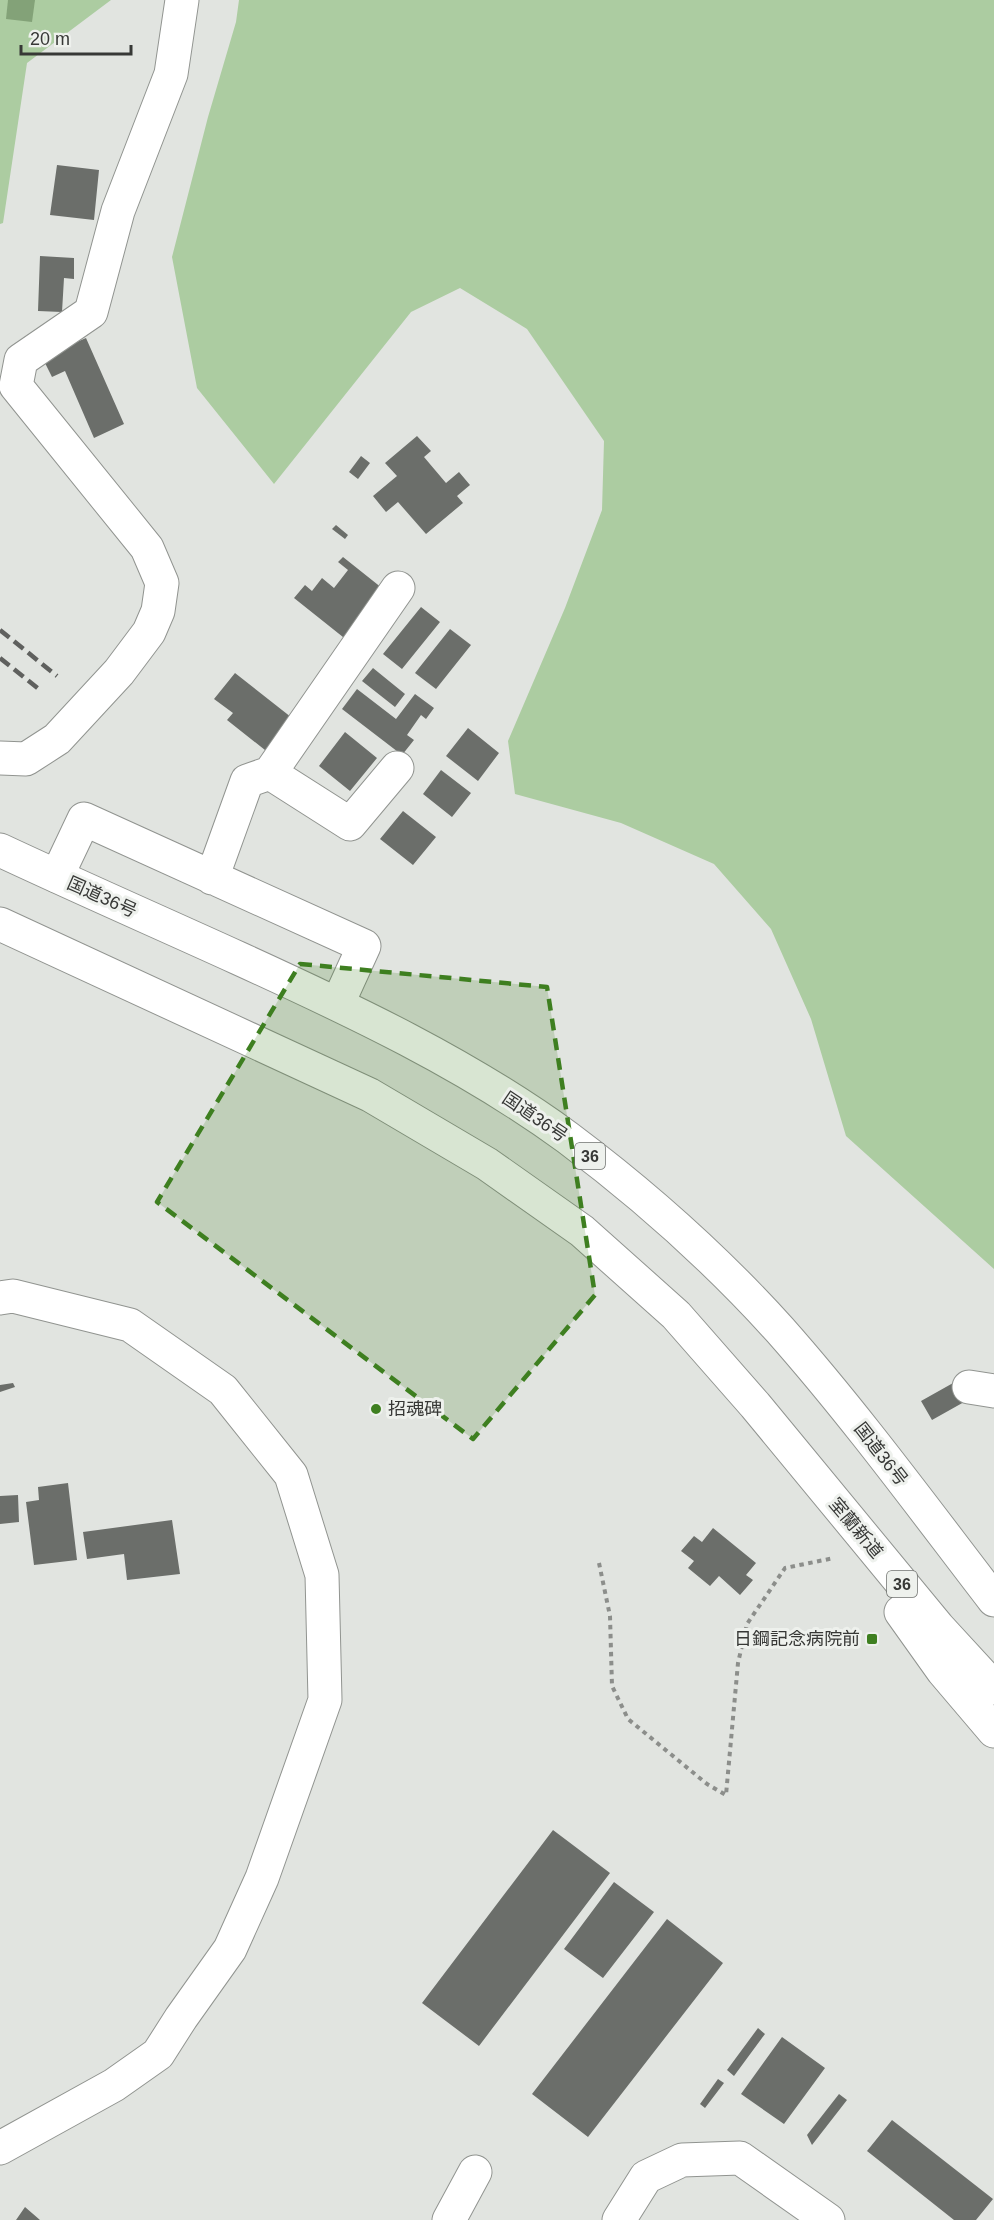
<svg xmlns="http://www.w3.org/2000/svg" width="994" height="2220" viewBox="0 0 994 2220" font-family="Helvetica,'Noto Sans JP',sans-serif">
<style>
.green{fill:#accca1}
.water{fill:#83a278}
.building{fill:#6b6e6a}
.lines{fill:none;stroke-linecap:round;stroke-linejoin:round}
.minor-casing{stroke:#919490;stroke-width:35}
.highway-casing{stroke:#919490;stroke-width:35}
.path{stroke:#8c8e8b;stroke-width:4;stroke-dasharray:4.5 4.5;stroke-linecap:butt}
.minor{stroke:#fff;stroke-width:33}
.highway{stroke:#fff;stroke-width:33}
.rail{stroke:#5f605e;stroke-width:4.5;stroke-dasharray:12 6;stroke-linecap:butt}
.marked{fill:#3e7f20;fill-opacity:0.2;stroke:#3e7f20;stroke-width:4.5;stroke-dasharray:12 8;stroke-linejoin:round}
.poi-dot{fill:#3e7f20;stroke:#eef1ed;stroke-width:2}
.labels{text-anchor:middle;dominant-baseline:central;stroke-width:6;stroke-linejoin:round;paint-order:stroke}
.shield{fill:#eef1ed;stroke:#6e706d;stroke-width:1.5}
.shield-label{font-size:16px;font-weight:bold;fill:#373836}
.street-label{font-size:18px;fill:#373836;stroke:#eef1ed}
.poi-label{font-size:18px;fill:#373836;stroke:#eef1ed;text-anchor:start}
</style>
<rect width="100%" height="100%" fill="#e1e4e0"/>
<path class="green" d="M0 0H111L27 63 3 223 0 224Z
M239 0H994V1269L846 1136 811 1019 771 929 714 864 621 823 515 794 508 741 565 608 602 510 604 441 527 329 460 288 411 312 274 484 197 388 172 257 208 117 236 22Z"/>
<path class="water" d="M8 0H35L32 22 6 19Z"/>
<path class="building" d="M57 165 99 170 94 220 50 215Z
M40 256 74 258V279L64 278 62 312 38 311Z
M86 338 124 424 94 438 65 371 52 377 42 357Z
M417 436 431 451 424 457 446 483 459 472 470 485 457 496 463 503 426 534 398 502 386 512 373 496 397 476 385 463Z
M361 456 370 463 358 479 349 472Z
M336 525 348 535 345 539 332 529Z
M343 557 392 596 353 645 294 598 305 585 312 591 322 578 334 588 348 570 338 562Z
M421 607 440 622 402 669 383 654Z
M450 629 471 645 436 689 415 673Z
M373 668 405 694 395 707 362 681Z
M235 673 296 721 270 754 227 720 233 713 214 699Z
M357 689 396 719 415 694 434 708 426 719 421 715 407 735 414 740 402 755 342 709Z
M468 728 499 753 478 781 446 756Z
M345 732 377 758 350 791 319 766Z
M441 770 471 793 452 817 423 794Z
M403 811 436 837 413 865 380 839Z
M962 1378 973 1397 932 1420 921 1401Z
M13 1383 15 1387 0 1392V1385Z
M68 1483 77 1560 34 1565 26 1502 39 1500 38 1487Z
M18 1495 19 1522 0 1524V1496Z
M172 1520 180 1574 127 1580 124 1554 87 1559 83 1532Z
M713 1528 756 1563 746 1575 753 1580 740 1595 719 1576 710 1586 688 1568 694 1561 681 1551 694 1536 702 1542Z
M553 1830 610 1873 479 2046 422 2003Z
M614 1882 654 1912 603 1978 564 1949Z
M667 1919 723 1963 588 2137 532 2094Z
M758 2028 765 2034 734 2076 727 2070Z
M782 2037 825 2068 784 2124 741 2094Z
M718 2079 724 2083 705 2108 700 2104Z
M839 2094 847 2100 812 2145 807 2135Z
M892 2120 993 2199 976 2220H954L867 2151Z
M25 2207 40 2220H16Z"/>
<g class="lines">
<g class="minor-casing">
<path id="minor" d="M0 758 26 759 57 739 119 672 149 632 158 611 162 583 147 548 16 386 21 360 91 312 118 211 171 74 182 0
M270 773 350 824 397 768
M57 876 84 819 364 946 338 1003
M212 878 247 781 270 773 398 588
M0 1298 13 1296 130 1325 223 1390 291 1475 322 1575 325 1700 262 1878 230 1949 181 2018 158 2054 114 2085 0 2148
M969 1387 994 1391
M449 2220 475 2172
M619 2220 646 2177 682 2160 740 2158 828 2220"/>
</g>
<g class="highway-casing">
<path id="highway" d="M0 850C79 887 159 922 238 958 352 1010 467 1064 568 1138 644 1195 716 1259 780 1330 856 1416 924 1509 994 1600
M0 924 370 1095 487 1164 582 1231 676 1315 755 1405 938 1627 994 1688
M901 1612 943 1671 994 1731"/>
</g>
<path class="path" d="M599 1563 610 1616 612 1686 628 1719 707 1784 726 1795 738 1663 747 1624 785 1568 834 1558"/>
<use href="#minor" class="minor"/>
<use href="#highway" class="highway"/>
<path class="rail" d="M0 630 57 676
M0 658 40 690"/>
</g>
<path class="marked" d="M300 964 547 987 595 1295 473 1439 157 1202Z"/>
<g class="poi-dot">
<circle cx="376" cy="1409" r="6"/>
<rect x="866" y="1633" width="12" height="12" rx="3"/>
</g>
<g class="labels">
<g class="shield">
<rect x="575" y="1143" width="30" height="26" rx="4.5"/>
<rect x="887" y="1571" width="30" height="26" rx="4.5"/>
</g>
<g class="shield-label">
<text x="590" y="1156">36</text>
<text x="902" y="1584">36</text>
</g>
<g class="street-label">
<text transform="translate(102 897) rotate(24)">国道36号</text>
<text transform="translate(535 1117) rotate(34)">国道36号</text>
<text transform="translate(881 1454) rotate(52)">国道36号</text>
<text transform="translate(856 1528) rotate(50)">室蘭新道</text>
</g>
<g class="poi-label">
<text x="388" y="1409">招魂碑</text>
<text x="860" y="1639" text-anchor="end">日鋼記念病院前</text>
</g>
</g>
<path d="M21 45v9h110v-9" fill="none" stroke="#373836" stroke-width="3"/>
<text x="30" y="45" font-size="18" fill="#373836" stroke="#eef1ed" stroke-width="4.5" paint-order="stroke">20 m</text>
</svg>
